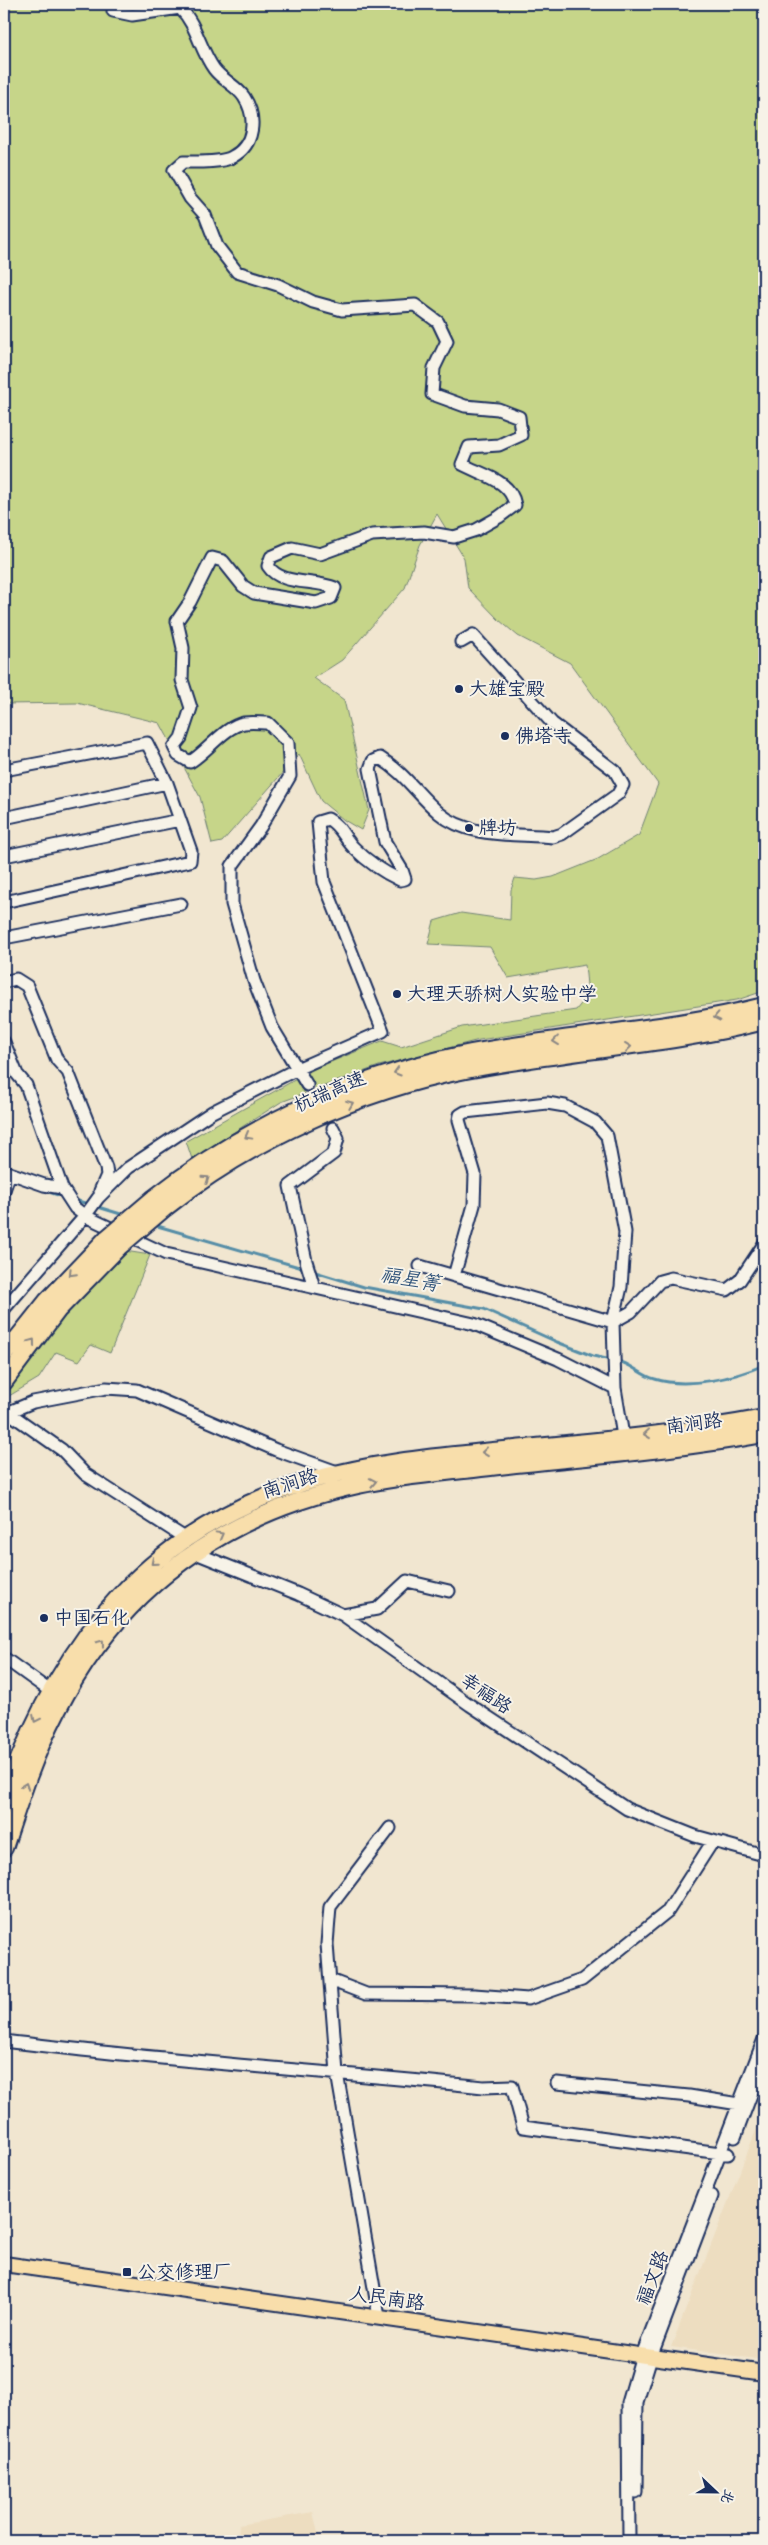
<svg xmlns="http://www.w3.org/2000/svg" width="768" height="2545" viewBox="0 0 768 2545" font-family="Mynerve,'LXGW WenKai TC',sans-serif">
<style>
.built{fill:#edddc0}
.green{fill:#c6d589;stroke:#708274}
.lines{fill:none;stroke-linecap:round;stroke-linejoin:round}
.stream{stroke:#558da7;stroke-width:3}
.minor-tunnel{stroke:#c6c1b9;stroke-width:11;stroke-dasharray:11 5.5;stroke-linecap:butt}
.minor-casing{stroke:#1b2f5e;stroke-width:15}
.major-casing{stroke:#1b2f5e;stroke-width:18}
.highway-casing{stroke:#1b2f5e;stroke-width:20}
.minor{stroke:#f7f3e8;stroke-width:11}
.major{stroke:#f8deab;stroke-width:14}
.highway{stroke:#f8deab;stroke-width:16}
.highway-bridge-casing{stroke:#1b2f5e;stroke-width:20;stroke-linecap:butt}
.highway-bridge{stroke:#f8deab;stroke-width:16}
.oneway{stroke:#8a8684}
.poi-dot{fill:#1b2f5e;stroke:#f7f3e8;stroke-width:2}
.labels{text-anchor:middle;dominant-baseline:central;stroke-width:4;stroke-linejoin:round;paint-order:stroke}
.poi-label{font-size:19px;fill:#1b2f5e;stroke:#f7f3e8;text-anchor:start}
.street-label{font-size:19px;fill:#1b2f5e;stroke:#f7f3e8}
.water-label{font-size:20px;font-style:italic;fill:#33567c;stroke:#f7f3e8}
</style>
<rect width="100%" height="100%" fill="#f1e6d0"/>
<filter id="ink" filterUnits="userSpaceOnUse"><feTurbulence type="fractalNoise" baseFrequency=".02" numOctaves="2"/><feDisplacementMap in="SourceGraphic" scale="10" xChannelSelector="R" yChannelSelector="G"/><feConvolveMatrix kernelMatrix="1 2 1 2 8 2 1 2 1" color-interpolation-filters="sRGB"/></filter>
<g filter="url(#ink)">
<path class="built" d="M764 2110V2360L671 2347Z
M313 2512 320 2541H238L239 2525Z"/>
<path class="green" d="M4 4H764V991L737 1000 479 1040 379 1066 281 1102 192 1159 186 1141 316 1068 382 1041 401 1047 462 1027 576 1010 588 995 585 965 508 978 490 947 428 944 434 921 461 913 510 920 511 890 515 878 536 880 553 877 598 859 639 835 658 784 570 663 518 636 499 620 468 588 464 558 437 514 420 545 405 588 342 660 314 678 344 700 369 810 361 830 344 820 321 801 299 754 222 842 212 844 200 797 160 723 77 703 4 704Z
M125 1251 150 1255 110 1353 91 1345 79 1361 56 1352 39 1378 9 1396 6 1391C42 1341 81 1295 125 1251Z"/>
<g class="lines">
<path class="stream" d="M46 1191 64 1197
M75 1200 124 1215
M154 1225 306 1269
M312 1271 364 1287 484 1309 557 1342 593 1356 611 1360
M617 1361C631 1363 641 1376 655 1379 687 1389 735 1378 764 1365"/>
<path class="minor-tunnel" d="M307 1085 333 1128"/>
<g class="minor-casing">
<path id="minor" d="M123 4 113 11 132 15 180 8C197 25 200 50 214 69 222 80 237 86 244 97 257 117 255 145 232 157 222 163 195 162 183 162L174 170 190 198 205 215 217 246 237 272 278 285 313 302 342 310 415 305 438 322 447 341 434 368 432 394 465 406 498 409 519 417 521 435 499 445 469 447 462 464C482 475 511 480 515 505L499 517 476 530 454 537 424 532 372 535 320 554 292 548 271 557 268 566C281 586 314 579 335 588L331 598 316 603 254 593 243 586 223 561 212 558 190 602 177 621 183 648 182 680 191 708 181 738 174 747 178 755 190 762C207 752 225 726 244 723 252 722 260 723 268 723L288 743 290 776 261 826 232 866V904L254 981 272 1027 307 1085
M4 770 147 743 167 783 191 851 190 861 4 902
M4 818 167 783
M4 856 180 820
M4 938 181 904
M4 982 16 979 27 986 57 1060 68 1072 106 1168 107 1175 100 1191
M4 1042 17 1074 26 1085 62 1188
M4 1171 44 1185 62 1188 75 1208 85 1216 166 1254 474 1324 558 1359 615 1388 623 1436
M4 1190 10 1173
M420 1266 613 1322 615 1388
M454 1276 474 1205 475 1174 459 1120 460 1115 465 1112 547 1103 565 1106 595 1122 607 1136 625 1232 621 1287 613 1322
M314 1287 306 1261 290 1186 334 1153 338 1138 333 1128
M4 1309 85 1216 98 1198 128 1168 212 1112 299 1068 383 1031 324 882 318 822 328 819C341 826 344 838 354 848 367 861 383 872 400 880L405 879 402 870 385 842 370 769 373 761 380 758C405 773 417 794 439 813 469 839 516 833 553 837L562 834 618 794 623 785 615 771 552 723 473 635 461 642
M613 1322 631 1312 660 1281 671 1278 727 1290 740 1280 764 1244
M5 1410 62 1450 85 1474 185 1538
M9 1412 33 1402 106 1388 137 1390 276 1450 340 1473
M193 1552 298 1594 343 1615 470 1705 627 1809 695 1836 764 1855
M343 1615 377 1609 407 1581 449 1591
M4 1658 50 1691
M330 1980 366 1994 474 1995 528 1999 582 1980 668 1911 713 1841
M4 2041C163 2061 324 2071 483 2087L512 2086 523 2127 728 2154
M557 2083 689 2096 745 2105
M735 2137 763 2063
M379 2317 337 2073 327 1944 330 1907 390 1828
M636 2492 637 2402 651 2357 712 2196
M629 2541 628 2403 642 2355 764 2039"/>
</g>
<g class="major-casing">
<path id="major" d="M4 2264 764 2373"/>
</g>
<g class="highway-casing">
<path id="highway" d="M154 1198C243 1128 350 1078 461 1055 562 1035 664 1031 764 1006
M166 1207C253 1139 358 1091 466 1070 565 1050 666 1046 764 1021
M4 1355 47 1301 107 1238
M4 1382 58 1310 119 1247
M4 1799C59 1639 152 1524 320 1478 371 1464 423 1458 475 1453 571 1443 669 1436 764 1418
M4 1848C19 1802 34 1755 57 1711 121 1587 223 1514 358 1485 399 1476 439 1473 481 1468 575 1457 671 1451 764 1434"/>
</g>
<use href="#minor" class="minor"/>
<use href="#major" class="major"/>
<use href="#highway" class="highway"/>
<g class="highway-bridge-casing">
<path id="highway-bridge" d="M107 1238 154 1198
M119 1247 166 1207"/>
</g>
<use href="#highway-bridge" class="highway-bridge"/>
</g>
<defs><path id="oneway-chevron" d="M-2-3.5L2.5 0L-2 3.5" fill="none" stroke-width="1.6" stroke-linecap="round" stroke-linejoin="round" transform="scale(1.25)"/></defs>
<g class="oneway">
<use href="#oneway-chevron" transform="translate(717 1017) rotate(168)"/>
<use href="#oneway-chevron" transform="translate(556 1041) rotate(173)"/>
<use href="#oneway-chevron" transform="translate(628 1047) rotate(-7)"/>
<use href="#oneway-chevron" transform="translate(397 1072) rotate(163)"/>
<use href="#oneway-chevron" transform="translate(350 1104) rotate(-22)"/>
<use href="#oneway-chevron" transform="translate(248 1136) rotate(151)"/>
<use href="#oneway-chevron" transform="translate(206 1179) rotate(-34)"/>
<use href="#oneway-chevron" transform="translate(72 1273) rotate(134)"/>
<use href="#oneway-chevron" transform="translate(32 1342) rotate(-53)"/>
<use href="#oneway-chevron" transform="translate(647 1434) rotate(174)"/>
<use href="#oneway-chevron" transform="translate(485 1452) rotate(174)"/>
<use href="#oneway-chevron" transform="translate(373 1482) rotate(-11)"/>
<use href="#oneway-chevron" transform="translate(220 1535) rotate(-29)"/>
<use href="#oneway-chevron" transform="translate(154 1562) rotate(139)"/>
<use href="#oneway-chevron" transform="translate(101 1643) rotate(-53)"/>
<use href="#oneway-chevron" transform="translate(36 1719) rotate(116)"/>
<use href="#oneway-chevron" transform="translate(25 1786) rotate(-70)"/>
</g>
</g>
<g class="poi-dot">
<circle cx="459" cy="689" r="5"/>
<circle cx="505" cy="736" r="5"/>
<circle cx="469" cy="828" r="5"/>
<circle cx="397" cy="994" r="5"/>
<circle cx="44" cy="1618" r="5"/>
<rect x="122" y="2267" width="10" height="10" rx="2.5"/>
</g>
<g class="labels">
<g class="poi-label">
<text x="469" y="689">大雄宝殿</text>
<text x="515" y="736">佛塔寺</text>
<text x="479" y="828">牌坊</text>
<text x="407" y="994">大理天骄树人实验中学</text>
<text x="54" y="1618">中国石化</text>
<text x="137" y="2272">公交修理厂</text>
</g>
<g class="street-label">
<text transform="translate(330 1092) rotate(-23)">杭瑞高速</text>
<text transform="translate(694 1424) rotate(-7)">南涧路</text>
<text transform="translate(290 1484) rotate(-18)">南涧路</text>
<text transform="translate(486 1694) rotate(34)">幸福路</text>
<text transform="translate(653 2278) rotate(-69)">福文路</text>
<text transform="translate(387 2299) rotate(8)">人民南路</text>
</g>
<g class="water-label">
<text transform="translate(410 1280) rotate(10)">福星箐</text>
</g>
</g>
<rect width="768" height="2545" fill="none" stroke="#f7f3e8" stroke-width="20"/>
<rect x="10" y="10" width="748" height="2525" fill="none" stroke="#1b2f5e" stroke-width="2" filter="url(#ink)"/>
<g transform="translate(716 2492) rotate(112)" stroke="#f7f3e8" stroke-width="4" paint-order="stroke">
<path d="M0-4L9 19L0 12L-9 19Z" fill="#1b2f5e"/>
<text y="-8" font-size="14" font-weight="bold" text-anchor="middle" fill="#1b2f5e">北</text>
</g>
</svg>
